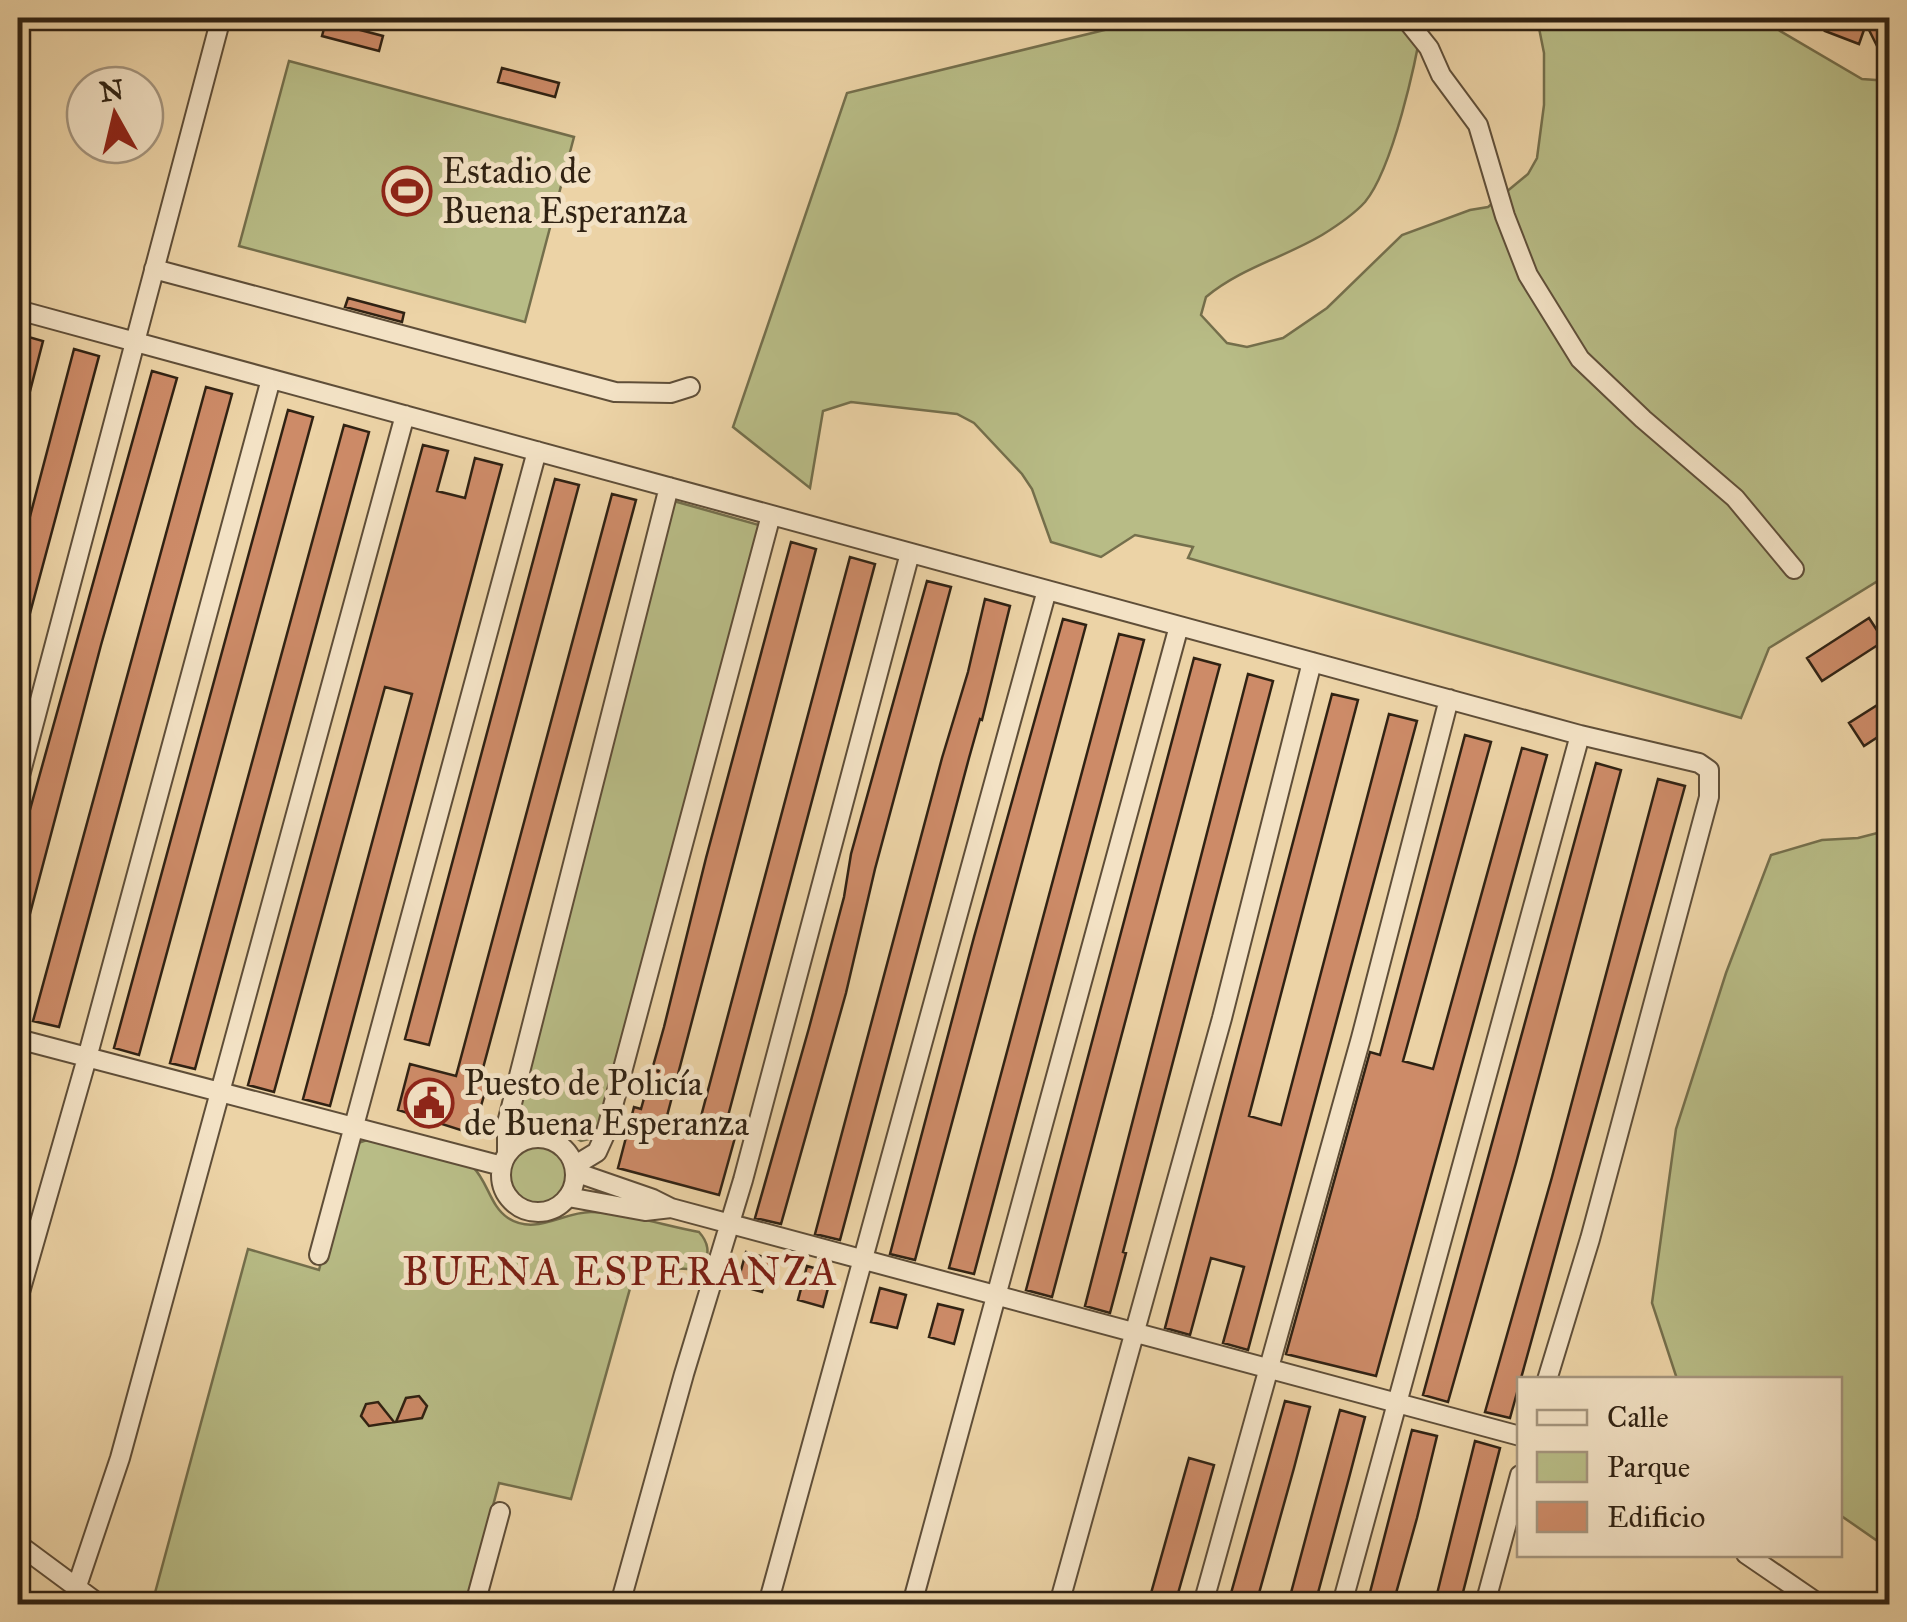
<svg xmlns="http://www.w3.org/2000/svg" width="1907" height="1622" viewBox="0 0 1907 1622" font-family="'IM FELL Great Primer',serif">
<style>
.green{fill:#b8bc86;stroke:#746f4c;stroke-width:2.5}
.building{fill:#cd8b68;stroke:#302213;stroke-width:2.5}
.lines{fill:none;stroke-linecap:round;stroke-linejoin:round}
.minor-casing{stroke:#5f4e38;stroke-width:22}
.minor{stroke:#f3e2c5;stroke-width:18}
.labels{text-anchor:middle;dominant-baseline:central;stroke-width:10;stroke-linejoin:round;paint-order:stroke}
.poi-label{font-size:35px;fill:#302213;stroke:#f3e2c5;text-anchor:start}
.quarter-label{font-size:40px;letter-spacing:2.5px;fill:#7a1f14;stroke:#f3e2c5}
</style>
<rect width="100%" height="100%" fill="#ecd3a6"/>
<filter id="stains"><feTurbulence type="fractalNoise" baseFrequency=".002" numOctaves="4"/><feColorMatrix values="0 0 0 0 .2 0 0 0 0 .09 0 0 0 0 .02 0 0 0 .5 -.17"/></filter>
<radialGradient id="worn" r=".72"><stop offset=".6" stop-color="#630" stop-opacity="0"/><stop offset="1" stop-color="#630" stop-opacity=".3"/></radialGradient>
<path class="green" d="M1129 18H1423C1416 62 1393 168 1365 202 1355 213 1335 227 1322 235 1283 258 1241 268 1206 297L1201 315 1227 343 1247 347 1283 338 1327 308 1402 235 1470 210 1488 207 1528 174 1537 158 1544 105V53L1537 18H1758L1862 79 1889 81V574L1769 648 1741 718 1188 558 1193 547 1135 535 1101 557 1051 542 1032 489 1022 474 974 423 957 414 851 402 823 411 810 488 733 427 847 93 1129 24Z
M289 61 574 137 525 322 239 246Z
M670 500 759 525 611 1087 598 1133 593 1138 581 1141 549 1125 512 1123Z
M1889 830H1890L1889 1549 1840 1515V1380L1677 1379 1652 1303 1676 1129 1726 973 1771 855 1822 840 1858 838Z
M370 1139 473 1167C488 1182 490 1206 508 1218 536 1236 562 1212 591 1212 623 1212 666 1226 699 1232 709 1243 709 1252 705 1266 684 1274 659 1264 638 1260L571 1499 499 1483 467 1604H152L248 1249 319 1270 350 1152 358 1143Z
M508 1174a30 30 0 1 1 60 0a30 30 0 1 1-60 0Z"/>
<path class="building" d="M1831 18H1890V43L1878 48 1866 24 1859 44 1825 31Z
M326 21 383 36 379 51 322 36Z
M502 68 559 83 555 97 498 82Z
M348 298 404 313 402 322 345 307Z
M18 334 43 341 22 422 18 421Z
M74 349 99 356 22 643 18 642V562Z
M152 371 177 378 101 645 22 944 18 943V855L21 842Z
M206 387 232 394 59 1027 33 1021Z
M288 410 313 417 139 1055 114 1048Z
M344 425 369 432 195 1069 170 1063Z
M423 445 448 451 437 491 465 498 475 458 502 465 330 1106 303 1099 412 694 385 687 274 1092 248 1085Z
M555 479 579 485 429 1045 405 1039Z
M612 494 636 500 479 1083 487 1085 473 1134 398 1110 410 1064 456 1076Z
M791 542 816 549 667 1116 699 1124 850 557 875 564 724 1131 736 1134 719 1195 618 1168 634 1107 641 1109 664 1027 706 858Z
M927 581 951 587 875 869 846 993 781 1224 755 1218 809 1028 844 897 851 854Z
M985 599 1010 606 982 720 980 719 969 758 840 1240 815 1234 942 758 968 672Z
M1869 618 1884 641 1822 681 1807 658Z
M1063 619 1086 625 915 1260 890 1254 974 937Z
M1119 634 1144 640 974 1274 949 1268Z
M1194 658 1220 665 1052 1297 1026 1290Z
M1248 674 1273 681 1123 1252 1126 1253 1110 1313 1085 1306Z
M1332 694 1358 700 1249 1116 1281 1125 1389 714 1417 721 1248 1350 1223 1343 1244 1267 1211 1258 1190 1335 1165 1328Z
M1890 697V729L1864 746 1849 723Z
M1465 735 1491 742 1403 1061 1433 1069 1522 748 1547 755 1376 1376 1286 1354 1370 1052 1380 1055Z
M1596 763 1621 770 1516 1163 1448 1402 1423 1395Z
M1658 779 1685 786 1510 1418 1485 1412 1552 1177Z
M746 1252 771 1259 762 1292 737 1285Z
M807 1266 832 1273 823 1307 798 1300Z
M880 1288 906 1295 897 1328 871 1322Z
M938 1304 963 1310 954 1344 929 1337Z
M419 1396 427 1406 422 1418 396 1422 406 1398Z
M1285 1401 1310 1407 1294 1468 1256 1604H1228Z
M378 1402 394 1422 369 1426 361 1416 366 1404Z
M1340 1410 1365 1417 1349 1478 1315 1604H1288Z
M1412 1430 1437 1436 1417 1518 1393 1604H1367Z
M1475 1441 1500 1448 1460 1604 1436 1598Z
M1189 1458 1214 1465 1196 1530 1175 1604H1148Z"/>
<g class="lines">
<g class="minor-casing">
<path id="minor" d="M1405 18 1429 48 1441 75 1478 125 1505 216 1528 275 1580 359 1643 419 1735 498 1794 569
M154 269 615 392 671 393 690 387
M18 310 1580 735 1699 763 1709 770V797L1590 1239 1547 1380
M18 783 221 18
M18 1039 502 1166
M501 1175a37 37 0 1 1 74 0a37 37 0 1 1-74 0Z
M507 1155V1123L669 487
M574 1166 597 1152 606 1132 771 515
M575 1172 653 1199 671 1208 1520 1436
M568 1197 645 1211 671 1208
M319 1255 537 451
M18 1299 87 1058 271 379
M18 1544 99 1604
M1746 1554 1819 1604
M76 1589 120 1458 405 415
M475 1604 500 1512
M620 1604 684 1374 743 1180 910 553
M768 1604 1047 590
M912 1604 1179 626
M1059 1604 1222 1018 1312 662
M1203 1604 1361 1038 1449 699
M1342 1604 1580 735
M1485 1604 1520 1475"/>
</g>
<use href="#minor" class="minor"/>
</g>
<defs>
<g id="stadium-ring" transform="scale(2.5)"><circle r="9.5" fill="#f3e2c5" stroke="#8f2418" stroke-width="1.5"/><path d="M0-5a6.5 5 0 1 0 0 10a6.5 5 0 1 0 0-10ZM-3.5-1.8h7v3.6h-7Z" fill="#8f2418"/></g>
<g id="civic-ring" transform="scale(2.5)"><circle r="9.5" fill="#f3e2c5" stroke="#8f2418" stroke-width="1.5"/><path d="M-.6-6.5H3V-4.5H.6V-3L4-1V1h2V6H-6V1h2V-1L-.6-3ZM-1.2 2.5V6h2.4V2.5Z" fill="#8f2418"/></g>
</defs>
<g fill-rule="evenodd">
<use href="#stadium-ring" x="407" y="191"/>
<use href="#civic-ring" x="429" y="1103"/>
</g>
<g class="labels">
<g class="poi-label">
<text x="442" y="171">Estadio de<tspan x="442" dy="40">Buena Esperanza</tspan></text>
<text x="464" y="1083">Puesto de Policía<tspan x="464" dy="40">de Buena Esperanza</tspan></text>
</g>
<g class="quarter-label">
<text x="621" y="1271">BUENA ESPERANZA</text>
</g>
</g>
<rect width="1907" height="1622" fill="none" stroke="#ecd3a6" stroke-width="60"/>
<rect x="20" y="20" width="1867" height="1582" fill="none" stroke="#302213" stroke-width="5"/>
<rect x="30" y="30" width="1847" height="1562" fill="none" stroke="#302213" stroke-width="2.5"/>
<rect x="1517" y="1377" width="325" height="180" fill="#f3e2c5" stroke="#a5957e" stroke-width="2.5"/>
<rect x="1537" y="1410" width="50" height="15" fill="#f3e2c5" stroke="#a5957e" stroke-width="2.5"/>
<text x="1607" y="1427" font-size="30" fill="#302213">Calle</text>
<rect x="1537" y="1452" width="50" height="30" fill="#b8bc86" stroke="#a5957e" stroke-width="2.5"/>
<text x="1607" y="1477" font-size="30" fill="#302213">Parque</text>
<rect x="1537" y="1502" width="50" height="30" fill="#cd8b68" stroke="#a5957e" stroke-width="2.5"/>
<text x="1607" y="1527" font-size="30" fill="#302213">Edificio</text>
<g transform="translate(115 115) rotate(352)"><circle r="48" fill="#f3e2c5" stroke="#a5957e" stroke-width="2.5"/>
<path d="M0-8L18 38L0 25L-18 38Z" fill="#8f2418"/>
<text y="-15" font-size="28" font-weight="bold" text-anchor="middle" fill="#302213">N</text>
</g>
<rect width="100%" height="100%" filter="url(#stains)"/>
<rect width="100%" height="100%" fill="url(#worn)"/>
</svg>
